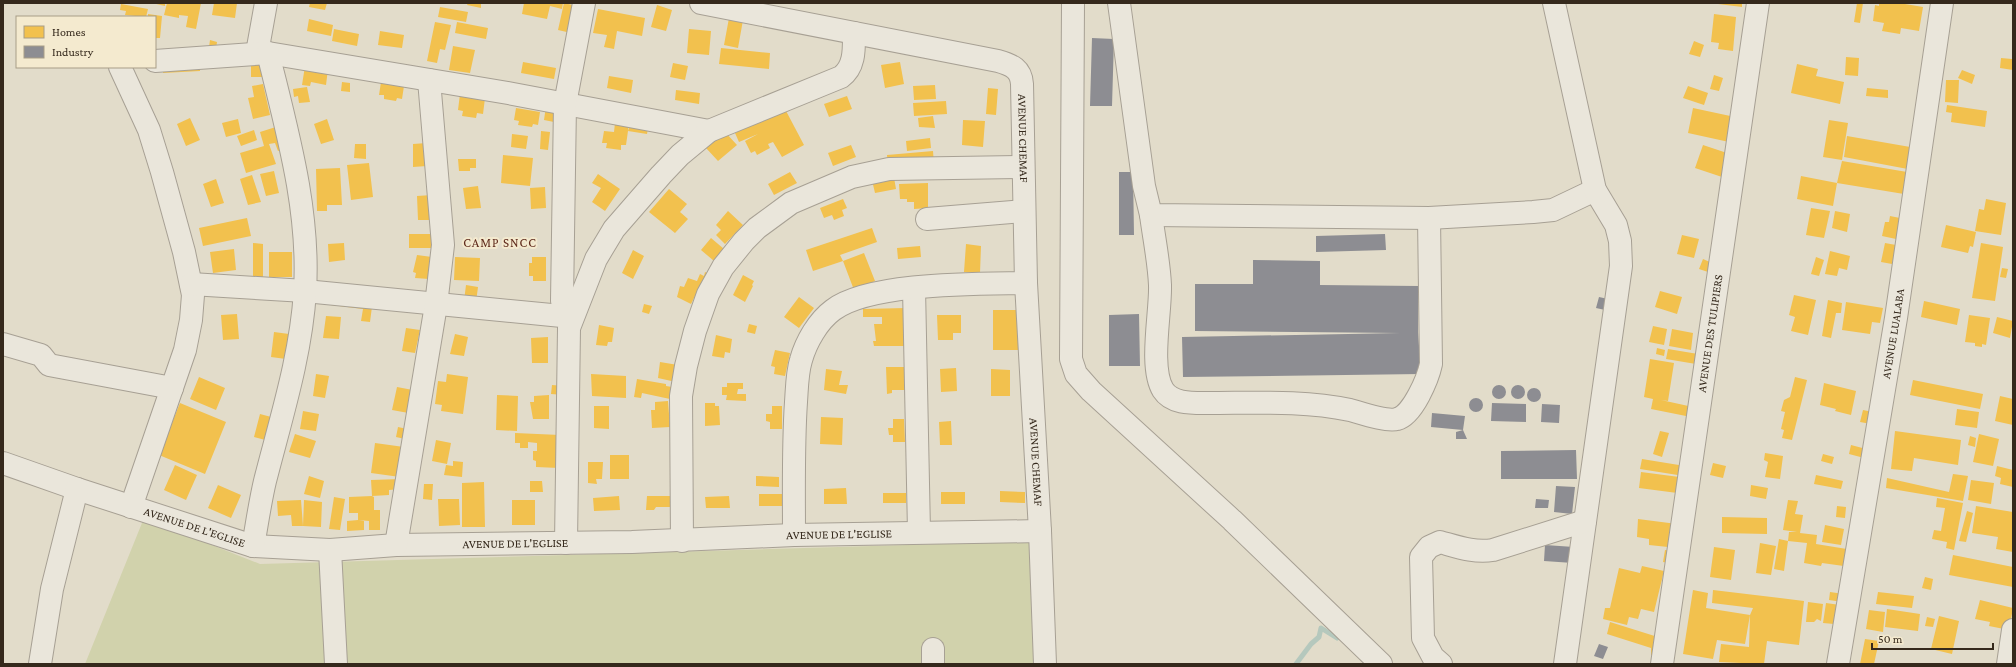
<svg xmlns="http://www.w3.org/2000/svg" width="2016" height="667" viewBox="0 0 2016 667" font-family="'Crimson Pro',serif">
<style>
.green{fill:#d1d2ac}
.homes{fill:#f2c14e}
.industry{fill:#8d8d92}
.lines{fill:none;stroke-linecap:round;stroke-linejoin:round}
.stream{stroke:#b5c8bd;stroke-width:5}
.minor-casing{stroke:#a7a094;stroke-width:24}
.minor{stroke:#eae6db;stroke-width:22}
.labels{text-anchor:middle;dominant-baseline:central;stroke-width:4;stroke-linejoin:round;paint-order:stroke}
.street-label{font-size:12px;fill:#35291c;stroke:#f4eacf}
.neighbourhood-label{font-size:13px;letter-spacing:1px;fill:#602c1d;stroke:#f4eacf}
</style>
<rect width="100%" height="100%" fill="#e2dcca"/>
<path class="green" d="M144 518 260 564 1040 541 1052 664H85Z"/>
<path class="homes" d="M152 3H165V6Z
M167 3H201L196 29 186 27 188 16 179 15V18L164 15Z
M214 3H237L235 18 212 15Z
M310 3H327L325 10 309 7Z
M468 3H481V8L467 5Z
M524 3H563L562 9 550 6 547 19 522 14Z
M564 3 577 6 571 33 558 30Z
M1710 3H1742V7Z
M1857 3H1863L1860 23 1854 22Z
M1879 3H1899L1923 7 1919 31 1901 28 1900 34 1882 31 1884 23 1873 21 1875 5 1879 6Z
M121 4 148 9 146 17 125 15 126 11 120 10Z
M657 5 672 10 666 31 651 27Z
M440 7 468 12 466 22 438 17Z
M598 9 645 18 642 36 617 31 614 49 604 47 607 35 593 33Z
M148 14 162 16 160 38H155V17H148Z
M1714 14 1736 17 1733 51 1718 49 1719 43 1711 42Z
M729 18 743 20 738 48 724 45Z
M309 19 333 25 331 36 307 31Z
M435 22 451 25 445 50 440 49 437 63 427 61Z
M457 22 488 28 486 39 455 33Z
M334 29 359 34 357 46 332 41Z
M689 29 711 31 709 55 687 53Z
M380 31 404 35 402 48 378 45Z
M210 40 217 42 216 49 209 47Z
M1694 41 1704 45 1700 57 1689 54Z
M453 46 475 50 470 73 449 70Z
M721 48 770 53 769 69 719 64Z
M2012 56 2013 70 2000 68 2001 58 2012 59Z
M1846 57 1859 58 1858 76 1845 75Z
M200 62V71L163 73V64Z
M523 62 556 68 554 79 521 73Z
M900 62 904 84 885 88 881 65Z
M673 63 688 66 685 80 670 77Z
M251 64H265V77H251Z
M1797 64 1818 69 1816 76 1844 82 1840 104 1791 93Z
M305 66 328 69 326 85 311 82 310 86 302 85Z
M1962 70 1975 75 1972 84 1958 78Z
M1714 75 1723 78 1719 91 1710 89Z
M609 76 633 80 631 93 607 88Z
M1946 80H1959L1958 103 1945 102Z
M342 82 350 83V92L341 91Z
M381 82 404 86 402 99 397 98 396 101 384 99V95H379Z
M263 84 270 115 253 119 248 98 254 97 252 86Z
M935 85 936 99 914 100 913 86Z
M1688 86 1708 93 1704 105 1683 98Z
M307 87 310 102 299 103 298 96 294 97 293 89Z
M988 88 998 89 996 115 986 114Z
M1867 88 1888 90V98L1866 96Z
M676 90 700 93 699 104 675 100Z
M460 94 485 98 483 114 477 113 476 118 462 116 463 111 458 110Z
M847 96 852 109 829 117 824 104Z
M946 101 947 114 914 116 913 103Z
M1947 105 1987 111 1985 127 1951 122 1952 113 1946 112Z
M546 106 557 108 554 122 544 120Z
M516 108 540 112 538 125 533 124 532 127 518 125 519 121 514 120Z
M1693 108 1735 117 1729 142 1688 133Z
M785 109 804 145 782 157 773 142 768 144 770 148 757 155 755 151 751 153 745 141 758 134 739 142 735 133Z
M933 116 935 128 919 127 918 118Z
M190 118 200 140 186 146 177 124Z
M238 119 241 133 226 137 222 123Z
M327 119 334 140 321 144 314 124Z
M631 120 649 123 647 134 628 131 626 145H621V150L606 148 607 143H602L604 131 614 132 615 123 628 124V131Z
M963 120 985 121 983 147 962 145Z
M1829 120 1848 123 1842 160 1823 157Z
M279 126 286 148 278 151 275 143 269 144 276 164 246 173 240 153 264 146 260 132Z
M254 130 257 140 241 146 237 136Z
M541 131 550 132 548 150 540 149Z
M725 132 737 145 718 161 706 148Z
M512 134 528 136 526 149 511 147Z
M1847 136 1916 148 1913 170 1844 157Z
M930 138 931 148 907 151 906 141Z
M427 143V166L413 167V144Z
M355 144H366V159L354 158Z
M851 145 856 157 833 166 828 153Z
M1703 145 1733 155 1725 178 1695 168Z
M933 151 934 164 888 168 887 155Z
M503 155 533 158 530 186 501 183Z
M458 159H476V168H470V171H459Z
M1842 161 1913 173 1910 195 1837 183 1833 206 1797 199 1801 176 1837 183Z
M369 163 373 197 351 200 347 165Z
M340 168 342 205H327V211H317L316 169Z
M274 171 279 193 266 196 260 174Z
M790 172 797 183 774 195 768 184Z
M893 172 896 189 875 193 871 176Z
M598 174 620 189 605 211 592 202 601 188 592 183Z
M252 175 261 202 248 205 240 179Z
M216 179 224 203 211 207 203 184Z
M928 183V208L914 209V202H907V199H900L899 184Z
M478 186 481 208 466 209 463 188Z
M545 187 546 208 531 209 530 188Z
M669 189 687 204 680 212 688 219 675 233 649 212Z
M432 195 433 220H418L417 196Z
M843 199 847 208 842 210 844 216 834 220 832 215 824 218 820 208Z
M1986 199 2006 203 2001 235 1975 231 1979 209 1984 210Z
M1811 208 1830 211 1824 238 1806 235Z
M728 211 743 225 725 244 716 235 721 230 716 225Z
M1835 211 1850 214 1847 232 1832 228Z
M1890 216 1900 218 1896 239 1882 236 1885 222H1889Z
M247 218 251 236 203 246 199 228Z
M1946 225 1976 232 1973 247 1970 246 1968 253 1941 247Z
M872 228 877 242 840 255 843 261 813 271 806 250Z
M409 234H437L438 248H409Z
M1682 235 1699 239 1694 258 1677 254Z
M711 238 724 249 714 261 701 250Z
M253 243 263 244V278H253Z
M344 243 345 260 329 262 328 244Z
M1885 243 1896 245 1892 264 1881 262Z
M1981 243 2003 247 1995 301 1972 298Z
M966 244 981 246 980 273 964 272Z
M920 246 921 257 898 259 897 248Z
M234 249 236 270 213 273 210 252Z
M633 250 644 256 633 279 622 273Z
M1830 251 1850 256 1847 270 1839 268 1837 276 1825 274Z
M269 252H292V277H269Z
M864 253 875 281 854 290 843 261Z
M417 255 432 257 429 279 415 278 416 273 413 272Z
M455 257 480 258 479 281 454 280Z
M532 257H546V281H533V276H529V263H532Z
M1816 257 1824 260 1819 276 1811 274Z
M1703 259 1712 263 1708 272 1699 269Z
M2002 268 2008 269 2006 278 2000 277Z
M705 272 715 277 709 288 701 284 691 304 677 297 680 286 684 287 688 278 697 281 700 274 704 276Z
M743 275 754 281 752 285 753 286 745 302 733 295Z
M466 285 478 287 476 302 464 301Z
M1660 291 1682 297 1677 314 1655 307Z
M324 293 373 299 370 322 361 321 363 309 323 304Z
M1794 295 1816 300 1808 335 1791 331 1795 317 1789 315Z
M799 297 814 308 799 328 784 317Z
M1828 300 1842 303 1841 313H1836L1831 338 1822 336Z
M1924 301 1960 309 1957 325 1921 317Z
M1846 302 1883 308 1880 323 1872 322 1870 334 1842 330Z
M644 304 652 306 649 314 642 312Z
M906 308V346H874L873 341H876L874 324H882V317H863V309Z
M993 310H1020V350H993Z
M237 314 239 339 223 340 221 315Z
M937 315H961V333H953V340H938Z
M1969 315 1990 318 1986 345 1982 344V347L1975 346V343L1965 342Z
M326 316 341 317 339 339 323 338Z
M1997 317 2013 321 2010 338 1993 333Z
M749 324 757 326 755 334 747 332Z
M599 325 614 328 612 342H608L607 346 596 345Z
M1653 326 1667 329 1664 345 1649 342Z
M406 328 420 330 415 353 402 351Z
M1672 329 1693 333 1691 350 1669 346Z
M274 332 289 334 286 359 271 357Z
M455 334 468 337 464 356 450 354Z
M716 335 732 339 730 353 725 352 724 358 712 356Z
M548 337V363H532L531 338Z
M1657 348 1665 350 1664 356 1656 354Z
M1668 349 1698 354 1696 364 1666 359Z
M775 350 790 353 785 376 774 374 775 367 771 366Z
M1650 359 1674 363 1668 401 1661 400 1693 407 1691 417 1651 409 1653 399 1644 397Z
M660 362 678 365 676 382 658 378Z
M886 367H905L911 390H892V393L887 394Z
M956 368 957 391 941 392 940 369Z
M826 369 842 371 839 385H848L846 394 824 390Z
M991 369 1010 370V396H991Z
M316 374 329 376 325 398 313 396Z
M447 374 468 377 463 414 441 411 442 405 435 404 438 381 446 382Z
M591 374 626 376V398L592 396Z
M199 377 225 388 216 410 190 399Z
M1795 377 1807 380 1792 440 1782 438 1784 430 1781 429 1785 412 1781 411 1784 400 1790 397Z
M637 379 666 384V386L672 387 670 399 642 393 641 398 634 397Z
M1913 380 1983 394 1980 409 1910 395Z
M727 383H743V389H738L737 394H746V401L726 400 727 395H722V387H727Z
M1824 383 1856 391 1851 415 1835 411 1836 409 1820 405Z
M552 385 565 386 564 395 551 394Z
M397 387 418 391 414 414 392 410Z
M497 395 518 396 517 431 496 430Z
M549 395V419H533L530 402H534V396Z
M2000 396 2013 399V425L1995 421Z
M668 401 670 427 652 428 651 410H655V402Z
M180 403 226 422 205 474 159 455Z
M705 403H715V406H719L720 425 705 426Z
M594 406H609V429L594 428Z
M772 406H782V429H770V422L766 421V414H772Z
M1957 409 1979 412 1977 428 1955 425Z
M1863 410 1873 412 1871 424 1860 422Z
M303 411 319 414 316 431 300 429Z
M260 414 275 418 269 441 254 437Z
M821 417 843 418 842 445 820 444Z
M893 419H904L905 442H893V435H889L888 428H893Z
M951 421 952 445H940L939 422Z
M398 427 407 429 405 439 396 437Z
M1660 431 1669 433 1662 457 1653 454Z
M1895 431 1961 440 1958 465 1914 458 1912 471 1891 469Z
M515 433 560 435 559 468 536 467V461L533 460V451H537V443L528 442V448H520V443H515Z
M295 434 316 441 310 458 289 452Z
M1979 434 1999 439 1993 466 1973 462Z
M1970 436 1976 438 1975 447 1968 445Z
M436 440 451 443 447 464 432 461Z
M375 443 404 447 400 477 371 473Z
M1851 445 1870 450 1868 459 1849 454Z
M1765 453 1783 456 1780 479 1765 477 1768 462 1764 460Z
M1823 454 1834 457 1832 464 1821 461Z
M610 455H629V479H610Z
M1642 459 1685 466 1684 476 1640 469Z
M453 461 463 462 462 477 444 475 446 465 453 466Z
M588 462H603L602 479H596L597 484 588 483Z
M1713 463 1726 466 1723 478 1710 475Z
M175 465 197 475 186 500 164 490Z
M1997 466 2013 470V487L2000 484 2001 478 1995 476Z
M1641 472 1687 478 1685 494 1639 488Z
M1953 474 1968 476 1963 501 1886 488 1887 478 1949 492Z
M1816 475 1843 481 1841 489 1814 484Z
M309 476 324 481 320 498 304 494Z
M756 476 779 477V487L756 486Z
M401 479 402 489 389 490V495L372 496 374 497V510H380V530H369V521L359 520 364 521V530L347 531V521L358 520V513H349V497L372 496 371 480Z
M1971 480 1994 483 1991 504 1968 500Z
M530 481H542L543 492H530Z
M484 482 485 527H462V483Z
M424 484H433L432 500 423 499Z
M218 485 241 495 231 518 208 508Z
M1751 485 1768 488 1766 499 1750 496Z
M846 488 847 504H824V489Z
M1000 491 1025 492V503L1000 502Z
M941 492H965V504H941Z
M883 493H906V503H883Z
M759 494H782V506H759Z
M619 496 620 510 594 511 593 498Z
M647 496H671V507H656L654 510H646Z
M729 496 730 508H706L705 497Z
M334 497 345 499 340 530 329 529Z
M1937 498 1963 503 1954 550 1946 548 1947 542 1932 539 1934 530 1941 531 1945 508 1936 507Z
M438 499H459L460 525 439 526Z
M301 500 303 526H292L291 515 278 516 277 501Z
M304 500 322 502 321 527 303 526Z
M512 500H535V525H512Z
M1788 500 1798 501 1795 514 1803 515 1800 533 1817 535 1816 544 1853 550 1851 567 1822 563 1821 566 1804 563 1807 543 1788 541 1789 532H1797L1783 530Z
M1837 506 1846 507 1845 518 1836 517Z
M1976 506 2013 512V552L1996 549 1998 537 1972 533Z
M1967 511 1973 513 1966 542 1959 541Z
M1722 517 1767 518V534L1722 533Z
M1638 519 1677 524 1676 530 1670 529 1668 547 1649 545V539L1637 537Z
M1825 525 1844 529 1841 545 1822 542Z
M1779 539 1788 541 1784 571 1774 569Z
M1760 543 1776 546 1771 575 1756 573Z
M1714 547 1735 550 1731 580 1710 577Z
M1665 550 1676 552 1673 564 1663 562Z
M1953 555 2013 567V587L1949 575Z
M1642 566 1664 571 1654 612 1641 609 1638 619 1629 617 1627 625 1603 619 1605 608H1610L1619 568 1640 573Z
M1925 577 1933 579 1931 590 1922 588Z
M1693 590 1708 593 1706 608 1750 615 1745 644 1717 640 1713 659 1683 654Z
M1713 590 1804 601 1799 645 1767 641 1764 664 1719 662 1721 644 1749 647 1750 615 1753 608 1712 603Z
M1830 592 1844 594 1843 602 1829 600Z
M1878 592 1914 596 1912 608 1876 604Z
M1980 600 2013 608 2009 630 1989 626 1990 622 1975 619Z
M1808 602 1823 604 1821 621 1817 619 1814 622H1806Z
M1826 603 1840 605 1834 624 1823 623Z
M1887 609 1920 614 1918 631 1885 627Z
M1869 610 1885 612 1883 632 1866 629Z
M1939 616 1959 621 1952 654 1931 649Z
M1927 617 1935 619 1933 627 1925 626Z
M1610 622 1661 638 1660 656 1651 655V648L1607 634Z
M1865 639 1879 641 1874 664H1860Z"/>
<path class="industry" d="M1092 38 1114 39 1112 106H1090Z
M1119 172H1133L1134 235H1119Z
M1385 234 1386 250 1316 252V236Z
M1253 260 1320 261V285L1418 286V332L1421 374 1183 377 1182 337 1400 333 1195 331V284H1253Z
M1599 297 1608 299 1605 310 1596 308Z
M1139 314 1140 366H1109V315Z
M1492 392a7 7 0 1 1 14 0a7 7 0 1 1-14 0Z
M1511 392a7 7 0 1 1 14 0a7 7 0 1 1-14 0Z
M1527 395a7 7 0 1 1 14 0a7 7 0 1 1-14 0Z
M1469 405a7 7 0 1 1 14 0a7 7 0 1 1-14 0Z
M1492 403 1526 404V422L1491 421Z
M1542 404 1560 405 1559 423 1541 422Z
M1432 413 1465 416 1463 430 1431 427Z
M1463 430 1467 439H1456V432Z
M1576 450 1577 479H1501V451Z
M1556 486 1575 487 1572 514 1554 512Z
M1536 499 1549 500 1548 508H1535Z
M1545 545 1574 547 1573 563 1544 561Z
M1599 644 1608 647 1603 659 1594 656Z"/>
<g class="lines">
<path class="stream" d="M1296 664 1311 644 1319 637 1321 628 1337 638 1338 630"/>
<g class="minor-casing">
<g id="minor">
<path id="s1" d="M701 3 998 61C1012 65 1021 69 1022 84L1026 283 1040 531 1045 664"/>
<path d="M1073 3 1071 359 1076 374 1091 391 1232 520 1381 664"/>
<path d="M1119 3 1144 186 1151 215 1429 218 1533 212 1553 210 1595 190"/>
<path d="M1554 3 1595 190 1616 225 1620 241 1621 266 1565 664"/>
<path d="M257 53 266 3"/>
<path d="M155 61 268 53 508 93 709 131"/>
<path d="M120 67 149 130 162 172 184 252 193 295 191 320 185 350 131 507"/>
<path d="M1151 215C1154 238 1159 262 1160 285 1161 312 1149 367 1163 390 1172 404 1192 403 1208 403 1254 403 1304 400 1350 410 1361 413 1387 422 1397 419 1413 415 1428 378 1431 364L1429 218"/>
<path d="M927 219 1024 211"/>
<path d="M191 284 305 291 572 317"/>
<path d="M914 288 919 532"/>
<path d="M572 317 566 310 562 301 565 104 584 3"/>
<path d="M3 344 41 355 49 365 172 388"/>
<path id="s2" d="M3 463 77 489 253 546 330 550 396 545 632 542 794 535 1040 531"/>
<path d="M794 535C794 491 793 446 796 402 797 388 797 373 801 360 806 342 818 321 833 310 870 282 979 284 1026 283"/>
<path d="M682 541 681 396 686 366 695 331 708 294 723 267 744 241 757 228 791 203 852 177 889 169 1023 167"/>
<path d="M566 543 569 328 596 259 614 229 661 175 680 155 709 131 841 77C855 67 854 49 854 33"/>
<path d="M396 545 436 305 443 245 429 80"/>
<path d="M253 546C257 524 260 502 265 481 281 418 301 356 305 291 310 210 287 131 268 53"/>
<path d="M330 550 336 664"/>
<path d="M933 649V664"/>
<path d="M40 664 52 589 77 489"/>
<path d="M1441 664 1433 657 1423 638 1421 557 1429 547 1440 542C1458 547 1474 553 1493 550L1585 521"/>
<path id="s3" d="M1662 664 1758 3"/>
<path id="s4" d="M1838 664 1896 318 1942 3"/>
<path d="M2008 664 2013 630"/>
</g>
</g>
<use href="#minor" class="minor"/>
</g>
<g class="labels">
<g class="street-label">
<text stroke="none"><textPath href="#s1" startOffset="393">AVENUE CHEMAF</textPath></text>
<text stroke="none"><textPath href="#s3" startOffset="334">AVENUE DES TULIPIERS</textPath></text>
<text stroke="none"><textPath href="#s4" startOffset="335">AVENUE LUALABA</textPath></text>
<text stroke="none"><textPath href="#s1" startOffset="717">AVENUE CHEMAF</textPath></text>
<text stroke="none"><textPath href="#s2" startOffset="202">AVENUE DE L'EGLISE</textPath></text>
<text stroke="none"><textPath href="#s2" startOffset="850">AVENUE DE L'EGLISE</textPath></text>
<text stroke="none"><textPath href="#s2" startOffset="526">AVENUE DE L'EGLISE</textPath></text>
</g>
<g class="neighbourhood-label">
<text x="500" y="242">CAMP SNCC</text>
</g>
</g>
<rect width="2016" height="667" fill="none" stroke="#35291c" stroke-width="8"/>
<rect x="16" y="16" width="140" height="52" fill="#f4eacf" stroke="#a89d87"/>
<rect x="24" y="26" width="20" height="12" fill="#f2c14e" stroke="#a89d87"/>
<text x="52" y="36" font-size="12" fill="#35291c">Homes</text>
<rect x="24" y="46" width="20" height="12" fill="#8d8d92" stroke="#a89d87"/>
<text x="52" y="56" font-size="12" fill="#35291c">Industry</text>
<path d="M1872 643v6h121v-6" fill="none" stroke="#35291c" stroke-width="2"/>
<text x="1878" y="643" font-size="12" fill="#35291c" stroke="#f4eacf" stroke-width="3" paint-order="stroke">50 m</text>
</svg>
